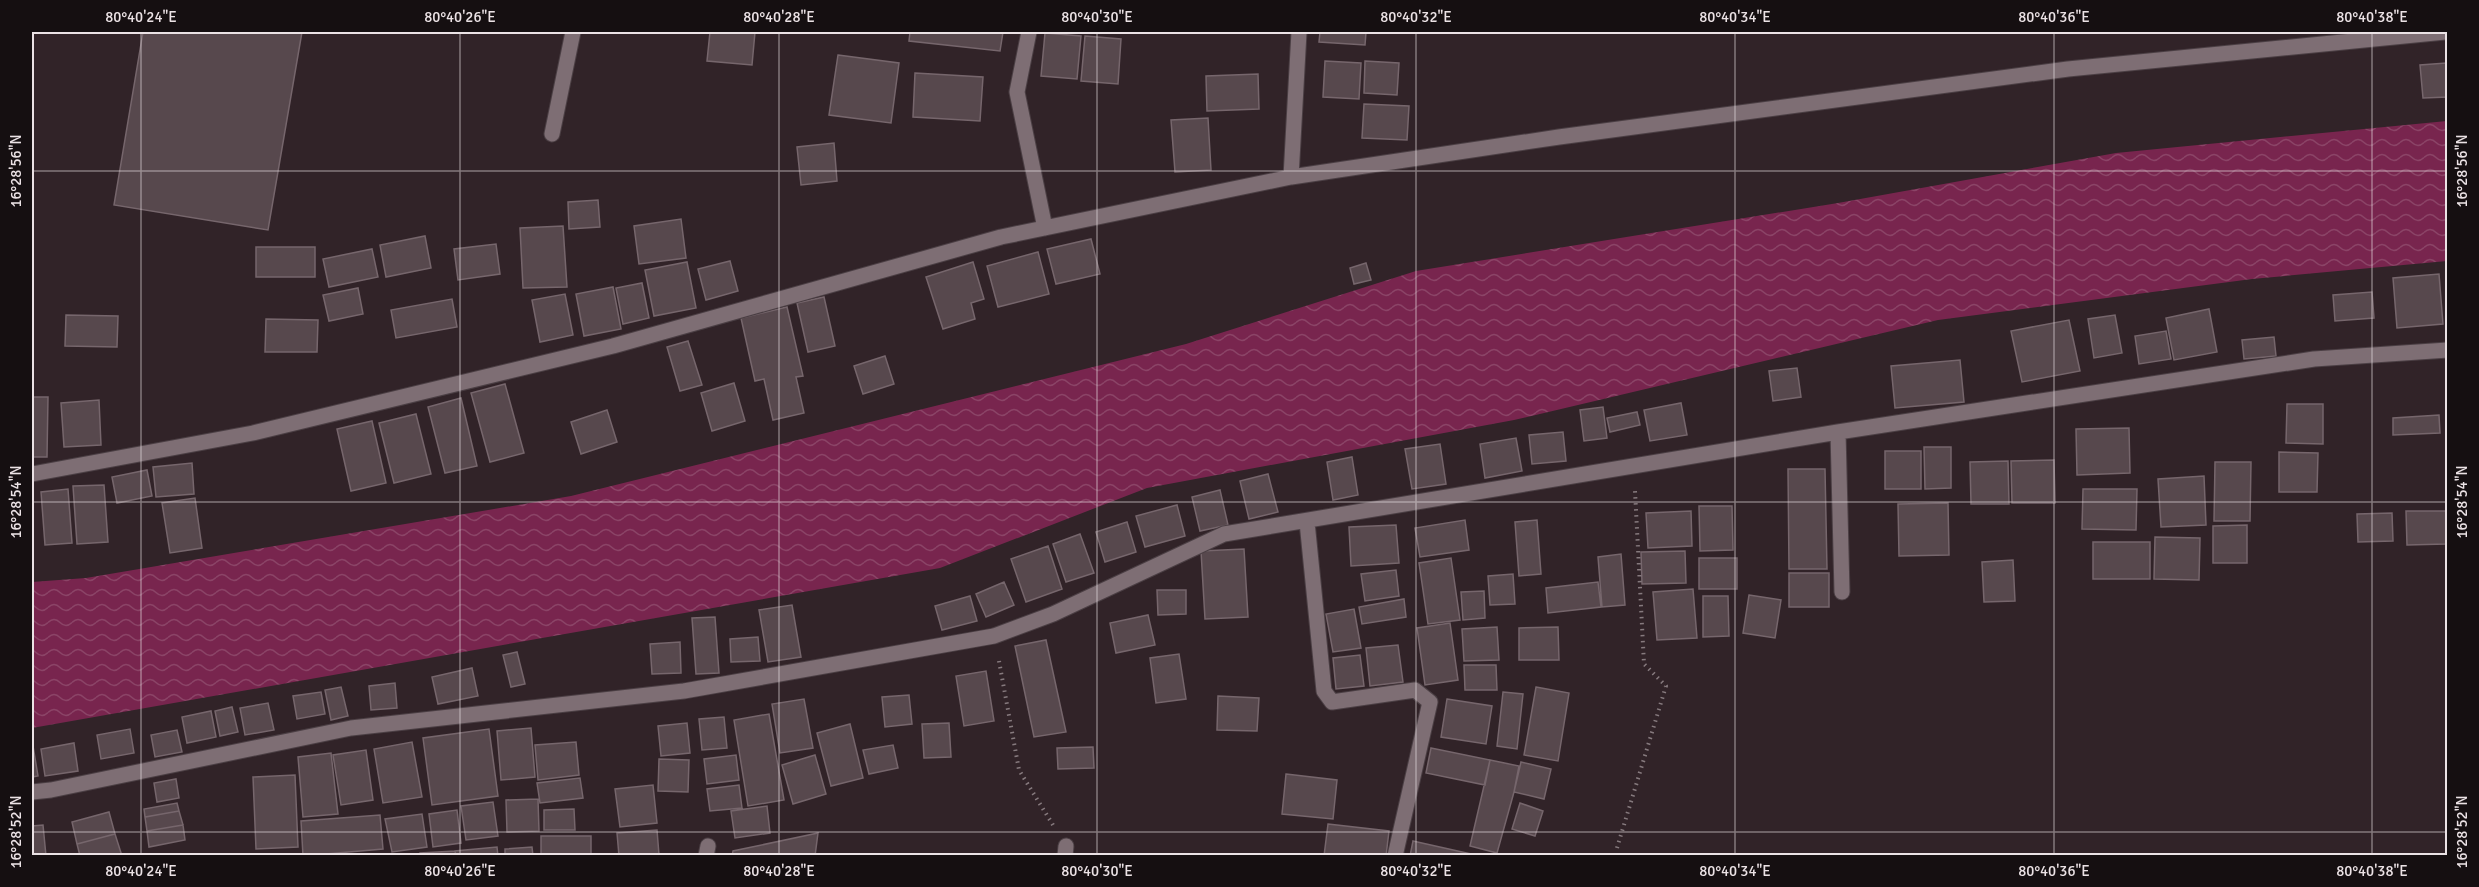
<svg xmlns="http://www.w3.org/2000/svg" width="2479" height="887" viewBox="0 0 2479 887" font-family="Signika,sans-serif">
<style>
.water{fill:url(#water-waves)}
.building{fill:#57484d;stroke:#76666c;stroke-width:1.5}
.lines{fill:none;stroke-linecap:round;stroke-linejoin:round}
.lane-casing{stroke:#4b3f44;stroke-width:17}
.street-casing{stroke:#4b3f44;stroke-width:17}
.path{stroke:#867a7e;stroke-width:4;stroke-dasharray:1.5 4.5;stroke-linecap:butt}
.lane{stroke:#7e6e74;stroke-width:15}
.street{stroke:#7e6e74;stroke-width:15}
.ticks{fill:none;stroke:#ebe2e5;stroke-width:1.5;stroke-opacity:0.45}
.neatline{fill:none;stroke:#ebe2e5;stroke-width:2}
.ticks-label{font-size:15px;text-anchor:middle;fill:#ebe2e5}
</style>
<defs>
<pattern id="water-waves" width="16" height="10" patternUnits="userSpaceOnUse" patternTransform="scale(1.5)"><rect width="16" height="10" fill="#78254e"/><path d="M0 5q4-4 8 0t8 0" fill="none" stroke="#8b4467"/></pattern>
</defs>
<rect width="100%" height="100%" fill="#312328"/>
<path class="water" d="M2447 121V261L2252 279 1938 320 1514 420 1147 488 940 568 32 728V582L86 578 571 496 1186 344 1416 271 1838 203 2116 153Z"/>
<path class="building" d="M143 32H302L268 230 114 205Z
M710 32H755L752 65 707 61Z
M910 32H1003L1000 51 909 41Z
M1320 32H1366L1365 45 1319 42Z
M1045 33 1081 36 1077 79 1041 76Z
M1085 36 1121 39 1118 84 1081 81Z
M838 55 899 63 891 123 829 115Z
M1325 61 1361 63 1359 99 1323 97Z
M1365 61 1399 63 1397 95 1364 93Z
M2446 63 2448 97 2423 98 2420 65Z
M915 73 983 77 980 121 913 117Z
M1258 74 1259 109 1207 111 1206 76Z
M1364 104 1409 106 1407 140 1362 138Z
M1208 118 1211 170 1175 172 1171 120Z
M834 143 837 181 801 185 797 147Z
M598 200 600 227 569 229 568 202Z
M681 219 686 258 639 264 634 226Z
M563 226 567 287 523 288 520 228Z
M425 236 431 268 386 277 380 245Z
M1091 239 1100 274 1056 284 1047 249Z
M496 244 500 274 458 280 454 249Z
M256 247H315V277H256Z
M372 249 378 277 329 287 323 259Z
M1038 252 1049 294 998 307 987 266Z
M730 261 738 291 706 300 698 269Z
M687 262 696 308 654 316 645 270Z
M973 262 984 299 971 303 975 319 943 329 926 277Z
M1366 263 1371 280 1354 284 1350 268Z
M2439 274 2443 324 2397 328 2393 278Z
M642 283 649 318 623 324 616 288Z
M613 287 621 329 584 336 576 294Z
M358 288 363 314 329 321 323 295Z
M2372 292 2374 318 2335 321 2333 295Z
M565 294 573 335 540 342 532 300Z
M824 297 835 346 808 352 797 303Z
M452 299 457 327 396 338 391 310Z
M787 307 803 376 796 377 804 413 773 420 764 379 755 381 741 318Z
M2209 309 2217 352 2174 360 2166 318Z
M66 315 118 316 117 347 65 346Z
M2115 315 2122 353 2094 358 2088 319Z
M266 319 318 320 317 352H265Z
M2069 320 2080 371 2022 382 2011 331Z
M2166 331 2171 359 2139 364 2135 336Z
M2274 337 2276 356 2244 359 2242 340Z
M688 341 702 385 680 391 667 347Z
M885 356 894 384 863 394 854 366Z
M1960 360 1964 402 1895 408 1891 366Z
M1797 368 1801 397 1773 401 1769 371Z
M734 383 745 421 712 431 701 393Z
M505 384 524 453 490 462 471 393Z
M32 397H48L47 457H32Z
M461 398 477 466 445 473 428 407Z
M99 400 101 445 64 447 61 403Z
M1681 403 1687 435 1650 441 1644 410Z
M2287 404H2323V444L2286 443Z
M1603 407 1607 438 1584 441 1580 410Z
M607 410 617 442 581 454 571 422Z
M1637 412 1640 425 1610 432 1607 418Z
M416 414 431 474 394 483 379 423Z
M2439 415 2440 433 2393 435V418Z
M372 421 386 483 351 491 337 429Z
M2129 428 2130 473 2077 475 2076 429Z
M1563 432 1566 461 1532 464 1529 435Z
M1516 438 1522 471 1485 478 1480 444Z
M1440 444 1446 484 1412 489 1405 449Z
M1924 447H1951V488L1925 489Z
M1885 451H1921V489H1885Z
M2279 452 2318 453 2317 492H2279Z
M1352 457 1358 495 1333 500 1327 462Z
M2054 460 2055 503H2012L2011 461Z
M2008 461 2009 504H1971L1970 462Z
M2215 462H2251L2250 521H2214Z
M192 463 194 494 156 497 153 467Z
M1788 469H1825L1827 569H1789Z
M147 470 152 496 117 503 112 477Z
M1268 474 1278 512 1249 519 1240 481Z
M2204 476 2206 525 2161 527 2158 479Z
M104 485 108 542 77 544 73 486Z
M68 489 72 543 45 545 41 492Z
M2083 489H2137L2136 530 2082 529Z
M1220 490 1228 525 1200 531 1192 497Z
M195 498 202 548 170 553 162 503Z
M1948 503 1949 555 1899 556 1898 504Z
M1177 505 1185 536 1145 547 1136 516Z
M1699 506H1732L1733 550 1700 551Z
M1691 511 1692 546 1648 548 1646 513Z
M2406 511H2446V544L2407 545Z
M2392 513 2393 541 2358 542 2357 514Z
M1465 520 1469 550 1420 557 1415 528Z
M1537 520 1541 574 1519 576 1515 522Z
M1127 522 1136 552 1105 562 1096 532Z
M1396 525 1399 563 1351 566 1349 527Z
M2247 525V563H2213V526Z
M1080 534 1094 573 1066 582 1053 544Z
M2155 537 2200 538 2199 580 2154 579Z
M2093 542H2150V579H2093Z
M1048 546 1062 589 1026 602 1011 559Z
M1244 549 1248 617 1205 619 1201 551Z
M1685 551 1686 583 1642 584 1641 552Z
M1621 554 1625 605 1602 607 1598 557Z
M1451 558 1460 620 1428 624 1419 563Z
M1699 558H1737V589H1699Z
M2013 560 2015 601 1984 602 1982 562Z
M1396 570 1399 596 1365 601 1361 574Z
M1789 573H1829V607H1789Z
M1513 574 1515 604 1490 605 1488 576Z
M1004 582 1014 605 986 617 976 594Z
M1598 582 1601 607 1548 613 1546 588Z
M1693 589 1697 638 1657 640 1653 592Z
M1157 590H1186V614L1158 615Z
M1484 591 1485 618 1463 620 1461 592Z
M1749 595 1781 600 1775 638 1743 633Z
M970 596 977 621 942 630 935 606Z
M1703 596H1728L1729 636 1703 637Z
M1404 599 1406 617 1362 624 1359 607Z
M792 605 801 657 768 662 759 610Z
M1354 609 1361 648 1333 652 1326 614Z
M1148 615 1155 645 1116 653 1110 623Z
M715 617 719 673 696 674 692 618Z
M1450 623 1458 680 1425 685 1417 628Z
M1497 627 1499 660 1464 661 1462 629Z
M1558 627 1559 660H1519V628Z
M758 637 760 661 731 662 730 639Z
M1046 640 1066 732 1034 737 1015 646Z
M680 642 681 673 652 674 650 644Z
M1398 645 1403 682 1370 686 1366 648Z
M517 652 525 684 511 687 503 655Z
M1179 654 1186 699 1156 703 1150 658Z
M1360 655 1364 686 1336 689 1333 658Z
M1464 665H1496L1497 690H1465Z
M472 668 478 696 438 704 432 677Z
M986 671 994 721 964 726 956 676Z
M395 683 397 708 371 710 369 686Z
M341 687 348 716 331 720 325 690Z
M1536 687 1569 693 1558 761 1524 755Z
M321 692 325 714 297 719 293 696Z
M1503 692 1523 694 1517 749 1497 746Z
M909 695 912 724 885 727 882 697Z
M1218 696 1259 698 1257 731 1217 730Z
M804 699 813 748 780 753 772 704Z
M1447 699 1492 706 1486 744 1441 737Z
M268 703 274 730 245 735 240 708Z
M232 707 238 732 220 736 215 711Z
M211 711 216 737 187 743 182 717Z
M769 714 784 800 748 806 734 720Z
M724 717 727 748 702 750 699 719Z
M687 723 690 753 661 756 658 726Z
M949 723 951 757 924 758 922 724Z
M850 724 863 778 831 786 817 733Z
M531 728 535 777 501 780 497 731Z
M130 729 134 753 101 759 97 735Z
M489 729 498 796 432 805 423 738Z
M177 730 182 752 155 757 151 735Z
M32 740 38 776 32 777Z
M412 742 422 797 383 803 374 749Z
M576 742 579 775 538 780 535 745Z
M74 743 78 771 45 776 41 749Z
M893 745 898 768 869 774 863 750Z
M1093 747 1094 768 1058 769 1057 748Z
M1431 748 1490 760 1485 785 1426 773Z
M366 750 373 800 341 805 333 755Z
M331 753 338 814 303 817 298 757Z
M736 755 739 780 707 784 704 759Z
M815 755 826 794 793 804 782 765Z
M659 759 689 760 688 792 658 791Z
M1490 760 1519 766 1514 792 1497 853 1470 846Z
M1521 762 1551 769 1544 799 1514 792Z
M1286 774 1337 780 1333 819 1282 814Z
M295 775 298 847 256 849 253 777Z
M580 778 583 798 540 803 537 783Z
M176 779 179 798 157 802 154 783Z
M653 785 657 823 620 827 615 789Z
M739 785 742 808 710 811 707 789Z
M538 799 539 831 507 832 506 800Z
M493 802 498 836 466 840 461 806Z
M177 803 179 811 145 817 144 809Z
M1520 803 1543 811 1535 836 1512 829Z
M767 806 770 833 735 838 731 811Z
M574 809 575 830H544V810Z
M457 810 461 843 433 847 429 814Z
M179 811 183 825 147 831 145 817Z
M109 812 115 834 77 844 72 822Z
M422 814 427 847 392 852 385 819Z
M380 815 383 849 303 856 301 821Z
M1328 824 1389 831 1386 856H1324Z
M43 825 46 856H32V826Z
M183 825 185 840 149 847 147 831Z
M657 830 659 855 619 856 617 833Z
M818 833 815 856H732L733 851Z
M115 834 122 856H80L77 844Z
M541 836H591V856H541Z
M1413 841 1480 856H1410Z
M497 847 498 856H456L455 851Z
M532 847 533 856H505V849Z
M455 851 456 856H420V853Z"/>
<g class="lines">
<g class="lane-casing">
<path id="lane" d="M1065 856 1066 846"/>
</g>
<g class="street-casing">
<path id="street" d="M1029 32 1017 92 1045 228
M552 134 573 32
M1291 177 1299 32
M1838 432 1842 592
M32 474 253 433 613 346 1001 237 1291 177 1559 137 2068 69 2445 32
M1307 522 1324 691 1332 702 1415 690 1430 702 1395 856
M32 792 51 790 351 728 684 691 994 636 1053 614 1224 534 1838 432 2314 359 2448 350
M706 856 708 846"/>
</g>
<path class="path" d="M999 661 1019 770 1053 825
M1617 848 1666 686 1644 664 1635 491"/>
<use href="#lane" class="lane"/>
<use href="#street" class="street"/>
</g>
<path class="ticks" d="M141 32V856M460 32V856M779 32V856M1097 32V856M1416 32V856M1735 32V856M2054 32V856M2372 32V856M32 171H2448M32 502H2448M32 832H2448"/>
<rect width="2479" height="887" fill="none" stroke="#150f11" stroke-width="66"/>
<rect x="33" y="33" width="2413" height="821" class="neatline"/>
<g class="ticks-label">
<text x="141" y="22">80°40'24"E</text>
<text x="460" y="22">80°40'26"E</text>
<text x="779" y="22">80°40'28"E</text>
<text x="1097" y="22">80°40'30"E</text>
<text x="1416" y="22">80°40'32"E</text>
<text x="1735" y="22">80°40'34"E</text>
<text x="2054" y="22">80°40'36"E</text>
<text x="2372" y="22">80°40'38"E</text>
<text transform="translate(16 171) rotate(-90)" y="5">16°28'56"N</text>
<text transform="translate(2462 171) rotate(-90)" y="5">16°28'56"N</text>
<text transform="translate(16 502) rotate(-90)" y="5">16°28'54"N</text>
<text transform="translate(2462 502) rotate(-90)" y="5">16°28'54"N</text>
<text transform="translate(16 832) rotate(-90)" y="5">16°28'52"N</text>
<text transform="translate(2462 832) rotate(-90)" y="5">16°28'52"N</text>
<text x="141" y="876">80°40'24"E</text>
<text x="460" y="876">80°40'26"E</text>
<text x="779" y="876">80°40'28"E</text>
<text x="1097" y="876">80°40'30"E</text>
<text x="1416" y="876">80°40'32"E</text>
<text x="1735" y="876">80°40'34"E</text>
<text x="2054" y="876">80°40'36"E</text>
<text x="2372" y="876">80°40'38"E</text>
</g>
</svg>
